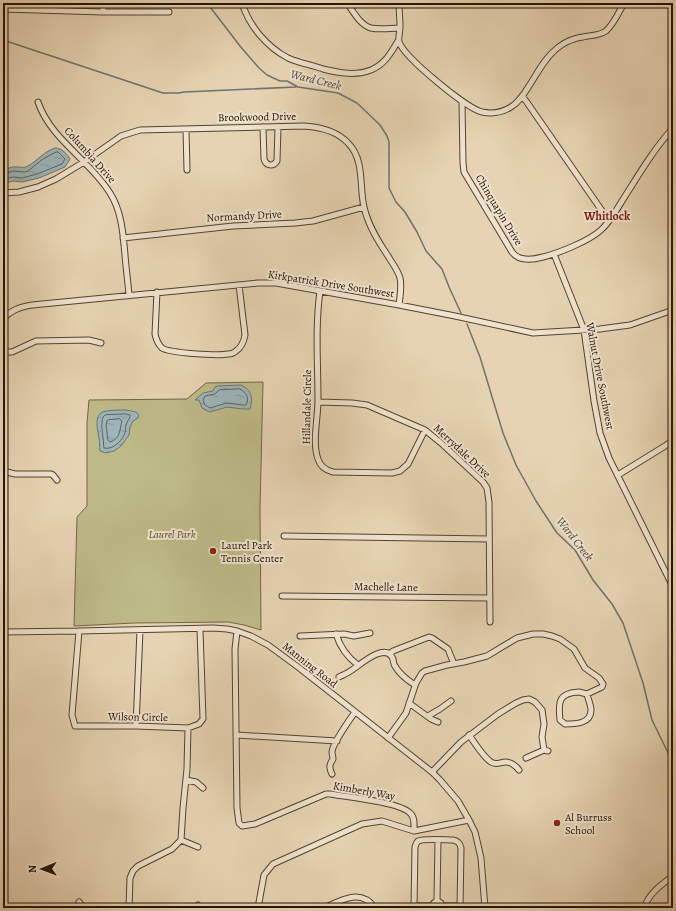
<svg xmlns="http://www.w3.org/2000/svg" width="676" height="911" viewBox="0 0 676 911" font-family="Alegreya,serif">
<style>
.green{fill:#bdba87;stroke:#706644}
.water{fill:url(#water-ripples);stroke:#6c746f}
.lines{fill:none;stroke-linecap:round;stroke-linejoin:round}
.shore{stroke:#60645d;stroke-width:1}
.stream{stroke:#6c746f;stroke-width:1.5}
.street-casing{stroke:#53432e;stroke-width:7}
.street{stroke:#efe2ce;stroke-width:5}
.poi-dot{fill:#8f2418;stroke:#efe2ce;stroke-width:1.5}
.labels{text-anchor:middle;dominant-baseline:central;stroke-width:4;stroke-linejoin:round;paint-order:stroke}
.street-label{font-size:11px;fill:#221301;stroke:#efe2ce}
.park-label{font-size:11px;font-style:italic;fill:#584d30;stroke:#efe2ce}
.poi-label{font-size:11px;fill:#221301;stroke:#efe2ce;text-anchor:start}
.water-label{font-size:12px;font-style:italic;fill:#4d4b41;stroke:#efe2ce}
.neighbourhood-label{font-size:12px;font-weight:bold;fill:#7a1f14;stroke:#efe2ce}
</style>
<defs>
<pattern id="water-ripples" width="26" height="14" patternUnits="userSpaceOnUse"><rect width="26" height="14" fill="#9db4b9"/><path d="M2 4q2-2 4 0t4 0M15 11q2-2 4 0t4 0" fill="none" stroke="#879a9d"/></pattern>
</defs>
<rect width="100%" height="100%" fill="#e7d3b3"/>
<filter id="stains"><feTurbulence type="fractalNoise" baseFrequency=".005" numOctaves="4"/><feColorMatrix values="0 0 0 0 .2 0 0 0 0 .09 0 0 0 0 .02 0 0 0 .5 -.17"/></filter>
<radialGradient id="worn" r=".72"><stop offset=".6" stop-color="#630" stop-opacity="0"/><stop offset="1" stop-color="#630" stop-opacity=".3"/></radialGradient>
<path class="green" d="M263 382 260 509 261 630 244 625 228 622 134 623 74 626 77 517 87 506V423L89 400 187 399 206 383Z"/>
<path class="water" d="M55 148C62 148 67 154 70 159L65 167 39 178 22 182 14 181 3 183V170C6 169 9 168 12 167 18 166 23 169 28 166 38 160 45 151 55 148Z
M241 385C252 390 253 398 250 409H243L227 407 210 412 202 408 199 400H195L203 393 213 391 215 387 218 386Z
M126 410 136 412 139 415 138 418 133 421 130 427 129 435 121 446 114 451 106 453 100 451C99 446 100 443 99 438 98 431 94 418 101 413 104 410 121 410 126 410Z"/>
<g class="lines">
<path class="shore" d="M3 174 13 171 24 172 28 171 43 159 56 152H58L65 159 62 164 37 174 22 178 14 177 3 179
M240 389C246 392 250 398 246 405H243L227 403 210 408 205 405 203 400 205 396 215 394 219 390Z
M126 414 130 415V417C129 419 127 422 126 425 125 429 126 432 124 435 121 442 112 450 104 448 103 444 104 442 103 438 102 430 101 424 103 417L105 415Z
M120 419 122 421C119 431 121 438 110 442L108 440 106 425 107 421 108 420Z"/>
<path class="stream" d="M207 3 240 46 259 68 267 75 280 81H287L298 87 338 93 357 103 380 125 387 136 389 142V188L396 202 405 212 417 232 426 251 442 269 449 287 461 313
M3 40 163 93H179L184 92 296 87
M467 324 480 357 503 433 516 465 536 501 557 533 575 550 593 580 612 604 623 623 643 683 652 720 673 763"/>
<g class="street-casing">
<path id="street" d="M103 3V12
M242 3C249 26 267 47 288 58 299 63 312 65 323 69 339 73 356 76 371 70 385 64 391 53 398 41
M347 3C353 11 360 25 371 28 380 30 391 28 400 28
M399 3C399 11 400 19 400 27 400 32 398 38 399 42 405 58 466 108 482 112 492 114 503 112 511 107 519 102 524 94 529 86 538 72 546 56 560 46 567 41 575 38 583 37 590 35 599 36 606 31 614 24 619 12 624 3
M672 3 673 6
M3 9 103 12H169
M522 96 526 101 609 221
M38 102C51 140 90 160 110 193 122 212 123 234 125 255 126 269 128 282 129 295
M462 102 463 163 464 172 512 252C519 262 532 260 543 257 559 253 589 241 601 230 610 222 616 211 622 201 638 176 653 150 673 128
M263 127 264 159C266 166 273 167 277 161L278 127
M186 129 187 170
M3 193 19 192 38 187 56 179 84 162 121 136 140 130 304 126C320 127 337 131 348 143 365 160 359 186 364 207 368 225 378 241 388 256 392 263 398 270 400 278 402 286 400 296 399 305
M123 238 233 226 295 223 313 221 364 207
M554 254 584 330 594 401 600 433 609 458 673 587
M320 291C315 327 318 364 318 401 318 417 312 443 318 459 320 466 325 470 333 472L392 473 400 471 408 464 425 430
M157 292 155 334C156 339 158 344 162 348 169 353 218 356 228 354 230 354 234 353 236 351 242 347 244 341 245 335L239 285
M3 319C11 310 20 307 32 305L258 283H276L399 305 455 316 533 333 600 329 630 325 673 310
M3 352H12L36 341 89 340 101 343
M318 402 352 403 367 405 425 430 441 443 483 482 487 488 489 502 490 622
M3 471 15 474H51L53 475 57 480
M618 475 665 446 673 440
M284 536 489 539
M667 574 673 572
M282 596 490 598
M79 631 72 715 75 726H136L188 728 199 724 203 719 200 629
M237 631 235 649 237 808 239 823 242 826 255 824 326 794H330C347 797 399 802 410 813 415 817 414 825 414 831
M3 632 79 631 213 628 227 629 237 631 251 636 268 645 298 667 432 772 440 780 458 801 469 820 475 832 481 858 485 908
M336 634C340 647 347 657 358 665
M300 636 344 634 354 636 370 633
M389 654 393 651 429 637 432 638 448 649 454 664
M339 677C343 675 348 673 352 670 360 665 384 643 392 657 394 660 393 664 395 666 400 675 407 680 415 685
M579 692 587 694C588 699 591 705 591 710 591 724 575 724 565 724L560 720C558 701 559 693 579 692Z
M409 703 431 719 438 722
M428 716 440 709 451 701
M136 726 140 630
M236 735 337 741
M469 735C475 743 483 757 491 762 499 768 506 754 519 770
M388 738 406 713 416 683 422 673 425 671 447 665 464 662 487 656 517 638 533 634H543L552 636 560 639 574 649 585 668 599 678 603 684 602 687 587 694
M526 758 544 750
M432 772 461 742 498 714 516 703 523 700 529 699 535 702 542 710 544 724 542 737 544 750 548 751
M332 774C329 768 329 765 333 759 333 757 332 754 332 752 332 745 350 719 355 712
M186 780 196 782 203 788
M181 840 198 847
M437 901 438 840
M79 902 84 908
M414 906H432
M442 906H460
M129 908 130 878 133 871 138 866 172 849 181 840 183 808 187 769 188 728
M194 908 198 905
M258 908 264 875 273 864 362 824 382 821 414 831 469 820
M324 908C341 900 361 888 375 908
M414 908 415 847C416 844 416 843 418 841 423 838 446 840 453 840 458 841 460 843 461 848L460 908
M433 908C432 904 434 902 438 901L441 903 442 908
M644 908C649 893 661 885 673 876"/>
</g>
<use href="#street" class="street"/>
</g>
<g class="poi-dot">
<circle cx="213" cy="551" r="4"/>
<circle cx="557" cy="823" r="4"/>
</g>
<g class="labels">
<g class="street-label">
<text transform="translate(257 117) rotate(-1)">Brookwood Drive</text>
<text transform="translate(90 155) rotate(48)">Columbia Drive</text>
<text transform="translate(499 210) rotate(59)">Chinquapin Drive</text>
<text transform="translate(244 216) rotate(-3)">Normandy Drive</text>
<text transform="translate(331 284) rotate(9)">Kirkpatrick Drive Southwest</text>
<text transform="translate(600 376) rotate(79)">Walnut Drive Southwest</text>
<text transform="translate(307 407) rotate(-89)">Hillandale Circle</text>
<text transform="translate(462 451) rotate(43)">Merrydale Drive</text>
<text transform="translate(386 587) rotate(1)">Machelle Lane</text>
<text transform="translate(310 665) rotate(38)">Manning Road</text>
<text transform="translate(138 717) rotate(1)">Wilson Circle</text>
<text transform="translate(364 791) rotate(10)">Kimberly Way</text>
</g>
<g class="park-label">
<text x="172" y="534">Laurel Park</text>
</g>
<g class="poi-label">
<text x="221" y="545">Laurel Park<tspan x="221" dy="13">Tennis Center</tspan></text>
<text x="565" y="817">Al Burruss<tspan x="565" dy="13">School</tspan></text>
</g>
<g class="water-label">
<text transform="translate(316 80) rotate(14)">Ward Creek</text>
<text transform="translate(575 539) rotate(52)">Ward Creek</text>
</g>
<g class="neighbourhood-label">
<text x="607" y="216">Whitlock</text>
</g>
</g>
<rect width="676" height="911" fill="none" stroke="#e7d3b3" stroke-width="16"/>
<rect x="4" y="4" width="668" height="903" fill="none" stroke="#221301" stroke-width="2"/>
<rect x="8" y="8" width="660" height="895" fill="none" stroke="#221301"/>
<g transform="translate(42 869) rotate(269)" stroke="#efe2ce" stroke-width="3" paint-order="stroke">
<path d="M0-3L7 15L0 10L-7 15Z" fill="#221301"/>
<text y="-6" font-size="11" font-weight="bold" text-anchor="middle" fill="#221301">N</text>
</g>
<rect width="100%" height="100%" filter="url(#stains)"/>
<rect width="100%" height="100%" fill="url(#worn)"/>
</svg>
